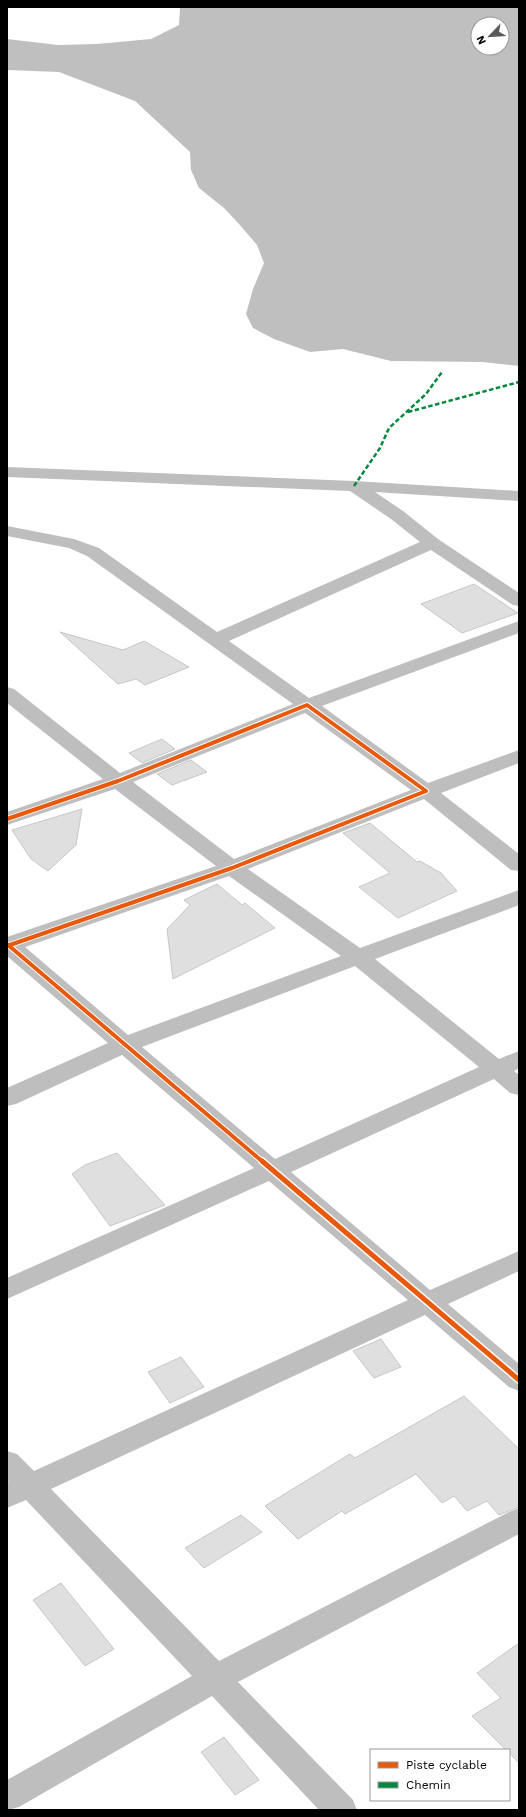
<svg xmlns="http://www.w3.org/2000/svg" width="526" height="1817" viewBox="0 0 526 1817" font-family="'Work Sans',sans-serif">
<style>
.water{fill:#bfbfbf;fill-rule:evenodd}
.building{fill:#dfdfdf;stroke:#c7c7c7}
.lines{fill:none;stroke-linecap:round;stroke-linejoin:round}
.minor{fill:#bebebe;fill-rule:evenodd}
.quiet{stroke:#00873e;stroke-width:2.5;stroke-dasharray:4.5 2.5;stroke-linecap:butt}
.cycleway-far1-casing{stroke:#fff;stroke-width:6}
.cycleway-casing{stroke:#fff;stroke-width:8}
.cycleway-far1{stroke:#e8590c;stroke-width:4}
.cycleway{stroke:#e8590c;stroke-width:5}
</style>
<rect width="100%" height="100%" fill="#fff"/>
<path class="water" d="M178 7H519V366L483 362 391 361 343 349 310 352 274 339 253 328 246 314 253 289 264 263 257 245 239 224 224 208 199 188 191 170 190 152 135 101 59 72 7 70V39L58 45 97 44 151 39 179 25 180 8ZM478 24H502V48H478Z"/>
<path class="building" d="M474 584 518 613 462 633 421 604Z
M60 632 123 650 144 641 189 667 145 685 136 679 118 684Z
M162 739 175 749 142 763 129 753Z
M191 760 207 772 172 785 157 774Z
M82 809 76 845 48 871 31 859 12 830Z
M370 823 417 862 420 861 441 873 457 891 398 918 359 887 390 873 343 833Z
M217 884 242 905 245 903 275 928 173 979 167 929 190 905 184 900Z
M117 1153 165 1205 110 1226 72 1174 85 1165Z
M381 1339 401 1367 374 1378 353 1351Z
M181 1357 204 1387 170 1403 148 1372Z
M464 1396 519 1449V1507L499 1515 487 1501 467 1511 454 1496 442 1503 416 1474 345 1514 342 1511 298 1539 265 1506 350 1454 355 1458Z
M241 1515 262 1532 204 1568 185 1548Z
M61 1583 114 1649 85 1666 33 1600Z
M519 1643V1763L509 1753V1750H506L472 1716 501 1698 477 1673Z
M224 1737 259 1780 235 1795 201 1752Z"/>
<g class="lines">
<path class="minor" d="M7 467 354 481 519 491V501L375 492 403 511 438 539 519 593V606L513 605 431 550 229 641 309 698 519 621V633L322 706 428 783 519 750V763L441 793 519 854V871L511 870 424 799 248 869 360 948 519 890V905L375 959 499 1059 519 1051V1068L514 1071 519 1075V1095L510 1093 494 1079 291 1172 430 1290 519 1251V1271L448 1304 519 1364V1391L509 1387 425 1315 51 1489 219 1661 509 1512 519 1508V1534L238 1682 353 1800 357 1810H319L212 1696 19 1807 7 1810V1780L192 1676 26 1500 7 1508V1483L9 1482 7 1481V1451L17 1454 34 1471 408 1300 269 1181 7 1299V1278L254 1168 122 1055 16 1104 7 1106V1088L108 1043 7 956V937L216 866 115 789 7 825V812L103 779 7 703V687L14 689 120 773 293 704 87 556 69 548 7 536V526L74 539 99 548 217 632 420 542 391 519 350 491 7 477ZM305 713 411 790 234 859 133 782ZM229 876 341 956 128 1035 25 947ZM355 966 479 1067 275 1159 142 1047Z"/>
<path class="quiet" d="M408 412 519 382
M354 486 380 448 389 428 426 394 442 372"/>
<g class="cycleway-far1-casing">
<path id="cycleway-far1" d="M7 819 118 781 307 705 426 791 232 868 7 946
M7 944 263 1162"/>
</g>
<g class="cycleway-casing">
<path id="cycleway" d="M262 1161 519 1380"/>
</g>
<use href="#cycleway-far1" class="cycleway-far1"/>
<use href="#cycleway" class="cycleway"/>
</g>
<rect width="526" height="1817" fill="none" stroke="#000000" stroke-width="16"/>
<rect x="370" y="1749" width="140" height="52" fill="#ffffff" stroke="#999999"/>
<rect x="378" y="1762" width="20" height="6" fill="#e8590c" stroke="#999999"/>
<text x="406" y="1769" font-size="12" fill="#000000">Piste cyclable</text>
<rect x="378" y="1782" width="20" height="6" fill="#00873e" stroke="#999999"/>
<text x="406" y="1789" font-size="12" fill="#000000">Chemin</text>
<g transform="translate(490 36) rotate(245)"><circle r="19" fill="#ffffff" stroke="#999999"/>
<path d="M0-3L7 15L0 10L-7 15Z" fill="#595959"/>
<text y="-6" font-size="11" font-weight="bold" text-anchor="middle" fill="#000000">N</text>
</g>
</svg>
